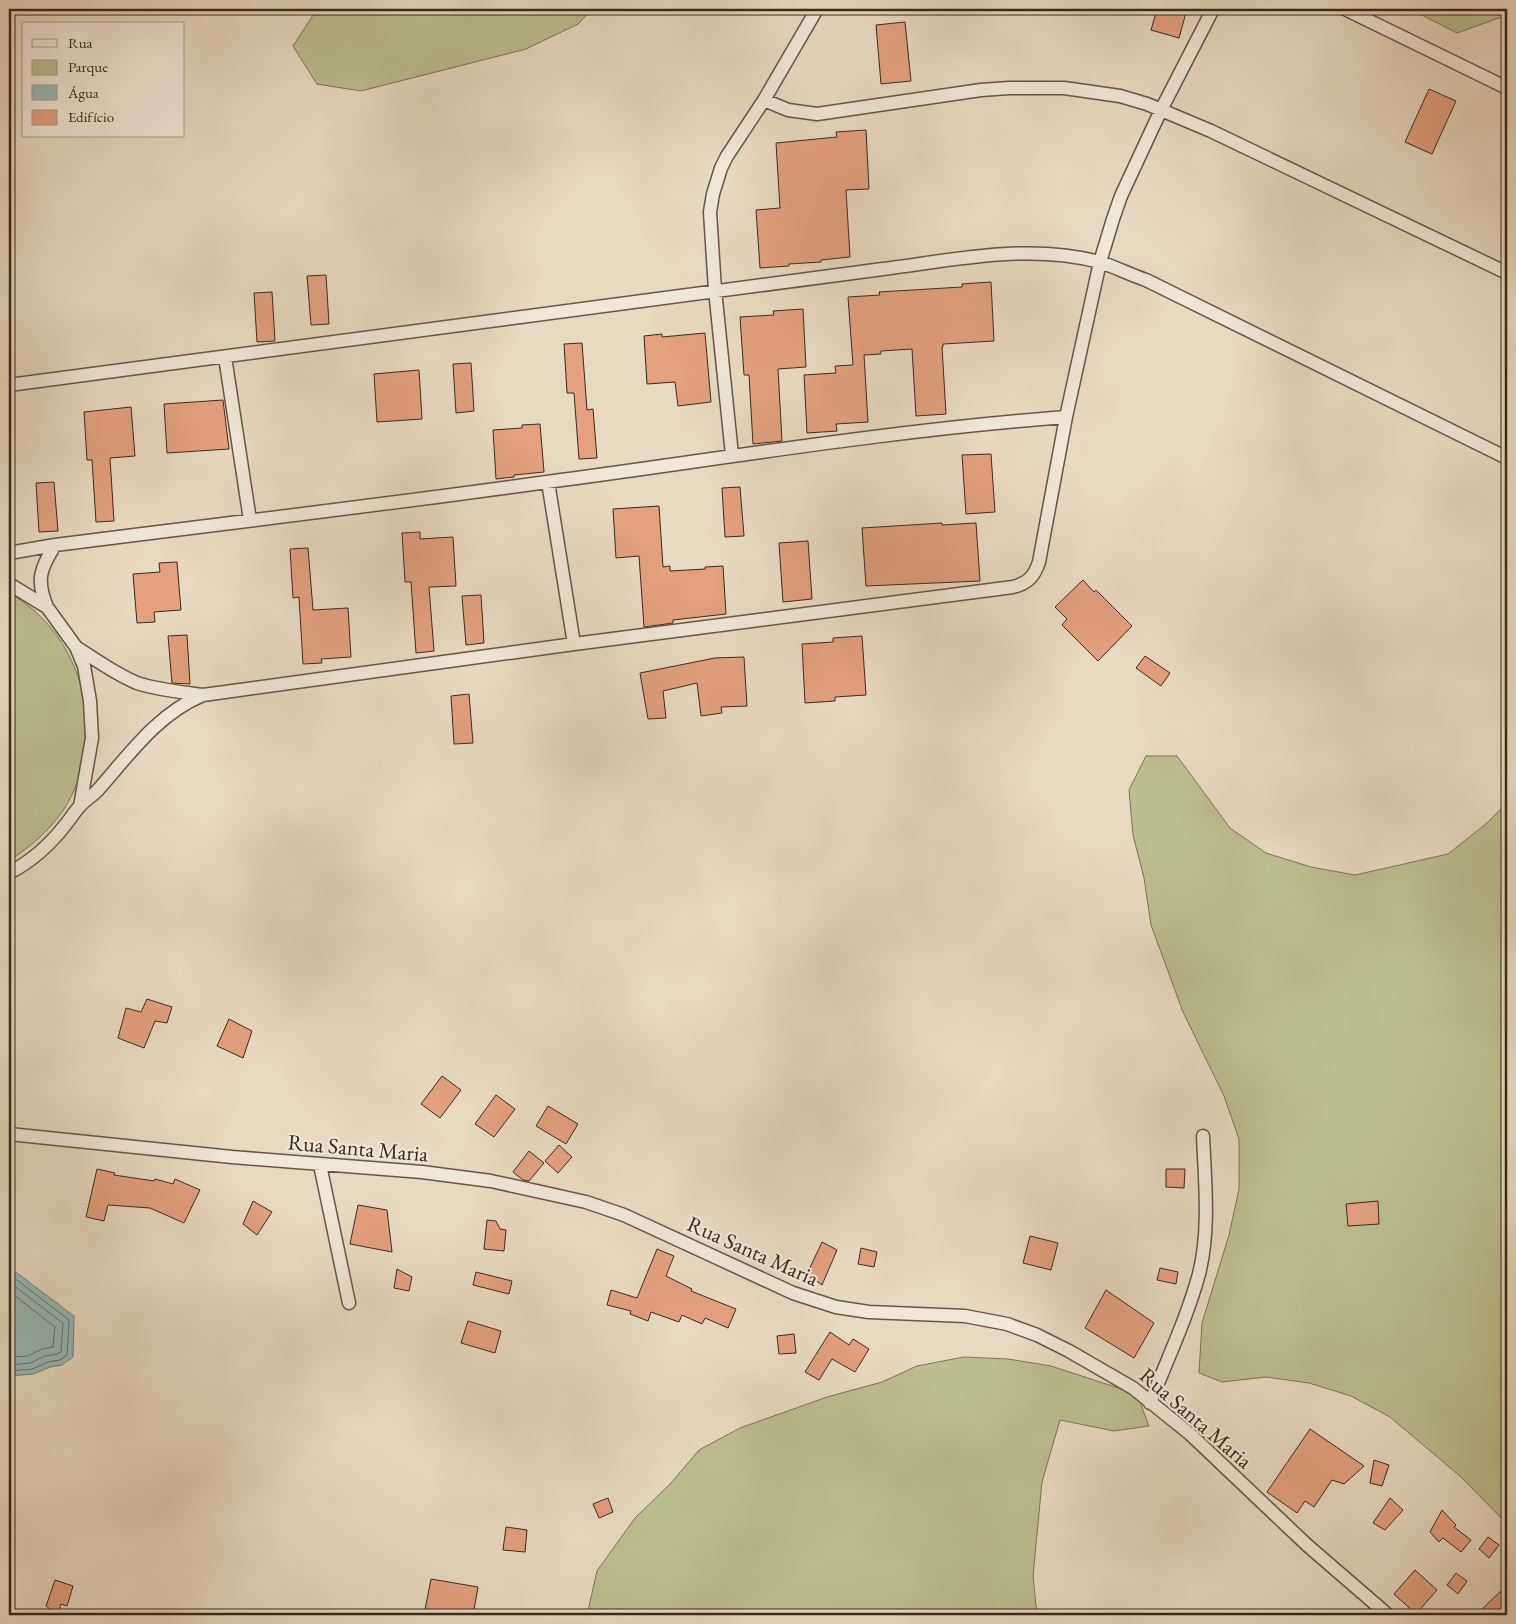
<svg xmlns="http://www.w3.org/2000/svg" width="1516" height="1624" viewBox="0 0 1516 1624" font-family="'EB Garamond',serif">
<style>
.green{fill:#bcbe8e;stroke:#7a7456}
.water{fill:#98bab9;stroke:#72807b}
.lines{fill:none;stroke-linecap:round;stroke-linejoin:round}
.shore{stroke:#68726b;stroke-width:1}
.building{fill:#e4a07f;stroke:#39291d}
.street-casing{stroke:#655546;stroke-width:15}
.street{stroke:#f0e7d7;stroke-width:12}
.labels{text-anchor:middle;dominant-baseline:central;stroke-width:4.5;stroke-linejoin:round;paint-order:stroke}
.street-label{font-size:22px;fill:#39291d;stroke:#f0e7d7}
</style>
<rect width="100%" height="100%" fill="#e8dac1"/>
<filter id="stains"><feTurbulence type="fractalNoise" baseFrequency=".004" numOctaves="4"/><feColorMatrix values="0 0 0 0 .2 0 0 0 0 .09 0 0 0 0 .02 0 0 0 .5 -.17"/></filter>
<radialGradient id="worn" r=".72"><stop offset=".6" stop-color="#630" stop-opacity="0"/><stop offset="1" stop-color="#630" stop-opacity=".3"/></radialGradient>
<path class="green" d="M317 9H592L578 24 526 49 361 91 317 84 293 46Z
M1410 9H1507V15L1457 33Z
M9 593C85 635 111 740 62 812 48 832 30 847 9 861Z
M1146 756H1177L1230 828 1266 853 1311 867 1355 875 1448 854 1487 823 1507 803V1524L1461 1477 1390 1417 1351 1396 1309 1383 1266 1377 1222 1382 1199 1373 1202 1323 1229 1235 1239 1189V1139L1224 1096 1183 1012 1151 925 1144 878 1133 835 1129 790Z
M964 1357 1008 1359 1051 1366 1137 1394 1149 1426 1114 1431 1060 1420 1042 1482 1033 1576 1037 1615H587L597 1571 635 1518 671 1483 699 1450 740 1428 827 1397 882 1382 917 1366Z"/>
<path class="water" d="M9 1267 74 1316 73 1357 62 1365 50 1367 33 1374 9 1376Z"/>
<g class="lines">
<path class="shore" d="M9 1274 69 1320 67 1355 60 1360 48 1362 32 1369 9 1371
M9 1282 63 1323 61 1352 57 1354 45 1356 30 1363 9 1365
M9 1291 55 1327 53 1347 42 1349 28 1356 9 1357"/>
</g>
<path class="building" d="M1157 9H1187L1179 38 1151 30Z
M905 22 911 81 881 84 876 25Z
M1429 89 1456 101 1432 154 1405 142Z
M866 130 869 189 846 190 850 257 821 260V262L789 264V266L760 268 756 210 780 208 776 143 837 137 836 132Z
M326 275 329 324 311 325 307 276Z
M991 282 994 341 943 344V347H942L946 414 916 416 912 349 881 351V354L864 355 868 422 836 424 837 431 807 433 804 375 836 373 835 366 853 365 848 297 880 295 879 292 962 287V284Z
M272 292 275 341 257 342 254 293Z
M803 309 806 367 778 369 782 441 753 444 749 375H744L740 317 774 315 773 311Z
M705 333 711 402 678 406 675 382 647 384 644 336 662 334V337Z
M582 343 587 410 593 409 597 458 579 459 574 393H567L564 344Z
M471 363 474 411 456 413 453 364Z
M419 370 422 419 377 422 374 374Z
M223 400 229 449 167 453 164 404Z
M131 407 135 456 110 458 114 521 96 522 92 460H87L84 412Z
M540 424 544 472 514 475V477L496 479 493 430 522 428V425Z
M991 454 995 512 966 514 962 455Z
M54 482 58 531 39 532 36 483Z
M740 487 744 536 725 537 722 488Z
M659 506 663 567 670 566V571L705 569V567L723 566 726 614 673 620V623L644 627 639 556 616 558 613 509Z
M942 523V525L976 523 980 581 866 586 862 528Z
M420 532V539L453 537 456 586 429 587 434 651 416 653 411 582H405L402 533Z
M808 541 812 599 783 602 779 543Z
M308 548 313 610 348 608 351 657 321 659 322 663 303 664 299 597 293 598 290 549Z
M177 562 181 610 154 612 155 622 137 623 133 574 160 572 159 563Z
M1083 580 1094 592 1096 590 1132 626 1098 661 1062 625 1067 619 1055 607Z
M481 595 484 643 466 645 462 596Z
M187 635 190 684 172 683 168 636Z
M862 636 866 695 835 697V701L805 703 802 644 833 642V638Z
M1145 656 1170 673 1161 686 1136 668Z
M744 657 747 706 721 707 722 713 701 716 697 683 663 691 666 718 648 719 640 673 715 658Z
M469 694 473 743 454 744 451 696Z
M147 999 172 1007 167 1023 155 1021 144 1048 118 1038 126 1008 141 1012Z
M229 1019 252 1031 243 1058 217 1046Z
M442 1076 461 1090 440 1118 421 1104Z
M496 1095 515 1109 494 1137 475 1124Z
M548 1106 578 1124 566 1144 536 1126Z
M559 1145 572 1157 558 1173 545 1161Z
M529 1151 544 1163 529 1181 523 1180 513 1172Z
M97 1169 115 1173 114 1175 154 1181 155 1179 173 1184 175 1179 200 1190 184 1223 150 1208 108 1205 104 1221 86 1217Z
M1166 1169H1185L1184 1188 1166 1187Z
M253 1201 272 1212 257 1235 243 1224Z
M1378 1201 1379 1224 1348 1226 1346 1204Z
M358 1205 387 1210 392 1252 350 1244Z
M487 1220 496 1221 500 1229 506 1230 504 1251 484 1249Z
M1030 1236 1058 1243 1051 1270 1023 1263Z
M822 1242 837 1250 822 1285 807 1274Z
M861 1248 877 1252 874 1267 858 1264Z
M657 1249 674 1256 666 1276 692 1289 691 1291 736 1309 728 1328 705 1318 702 1324 682 1315 679 1322 651 1312 648 1321 630 1314 631 1311 607 1305 611 1290 637 1298Z
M1160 1268 1178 1272 1176 1284 1157 1280Z
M397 1269 412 1277 409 1291 394 1288Z
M476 1272 512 1281 509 1294 473 1285Z
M1106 1290 1154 1323 1134 1358 1085 1328Z
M468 1321 501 1331 495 1353 461 1343Z
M830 1332 849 1345 853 1339 869 1349 855 1372 832 1359 819 1380 805 1372Z
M794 1334 796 1353 779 1354 777 1336Z
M1310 1429 1364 1466 1344 1484 1332 1480 1314 1507 1305 1501 1297 1513 1267 1492Z
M1374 1460 1389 1465 1382 1486 1370 1483Z
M608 1498 613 1512 599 1518 593 1504Z
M1390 1498 1403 1510 1385 1530 1373 1523Z
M1442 1510 1456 1525 1454 1527 1471 1540 1461 1552 1443 1538 1439 1542 1430 1532Z
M506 1527 527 1530 525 1552 503 1550Z
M1488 1537 1499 1545 1489 1558 1479 1549Z
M1415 1570 1437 1590 1416 1614 1394 1594Z
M1456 1573 1467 1581 1458 1594 1447 1585Z
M431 1579 478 1587 473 1615H424Z
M55 1580 73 1586 67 1606 61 1604 58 1615 46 1606Z
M1507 1585V1615H1476Z"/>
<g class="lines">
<g class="street-casing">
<path id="street" d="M1345 9 1507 88
M764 100 788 110 817 114 981 90 1009 88H1064L1120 96 1147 104 1211 131 1507 273
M225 357 250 520
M9 385 883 269C954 260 1029 243 1100 262 1115 267 1131 275 1146 280L1507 458
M732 455 715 290 710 212 713 194 721 168 727 156 764 100 817 9
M548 482 574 644
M9 553 55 545C219 524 383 505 547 482 720 459 892 430 1066 417
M9 584 47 607 76 647 84 666 90 701 92 738 80 806
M47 607C36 580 40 569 55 545
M76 647C96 660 115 674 137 683 158 690 181 692 203 695
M9 873C32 861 50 845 66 824 71 818 75 811 80 806 85 800 92 796 97 791 129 755 157 714 203 695L574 644 1013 587C1028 583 1034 577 1039 562L1066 417 1100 262 1113 219 1121 196 1161 110 1213 9
M9 1134 232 1157 422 1172 491 1181 586 1202 624 1215 793 1293 836 1307 869 1312 965 1316 1007 1324 1037 1335 1069 1351 1133 1388 1190 1434 1307 1545 1388 1615
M320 1165 349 1303
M1150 1403C1167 1360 1187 1318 1199 1274 1210 1231 1205 1181 1203 1136"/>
</g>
<use href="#street" class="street"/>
</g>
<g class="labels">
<g class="street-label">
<text transform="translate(358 1148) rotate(5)">Rua Santa Maria</text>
<text transform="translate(753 1251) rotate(24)">Rua Santa Maria</text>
<text transform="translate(1196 1418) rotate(41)">Rua Santa Maria</text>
</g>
</g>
<rect width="1516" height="1624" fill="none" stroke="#e8dac1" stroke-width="30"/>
<rect x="10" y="10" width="1496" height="1604" fill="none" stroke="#39291d" stroke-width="2.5"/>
<rect x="15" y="15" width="1486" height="1594" fill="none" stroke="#39291d"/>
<rect x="22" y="22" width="162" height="115" fill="#f0e7d7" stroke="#a79b8d"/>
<rect x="32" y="39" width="25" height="8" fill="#f0e7d7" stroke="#a79b8d"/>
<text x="68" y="48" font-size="15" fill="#39291d">Rua</text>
<rect x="32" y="60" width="25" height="15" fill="#bcbe8e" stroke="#a79b8d"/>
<text x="68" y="72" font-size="15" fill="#39291d">Parque</text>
<rect x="32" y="85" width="25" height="15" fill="#98bab9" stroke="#a79b8d"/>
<text x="68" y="98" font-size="15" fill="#39291d">Água</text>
<rect x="32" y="110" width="25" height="15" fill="#e4a07f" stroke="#a79b8d"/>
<text x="68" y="122" font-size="15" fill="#39291d">Edifício</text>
<rect width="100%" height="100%" filter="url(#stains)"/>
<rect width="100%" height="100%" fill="url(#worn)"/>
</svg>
